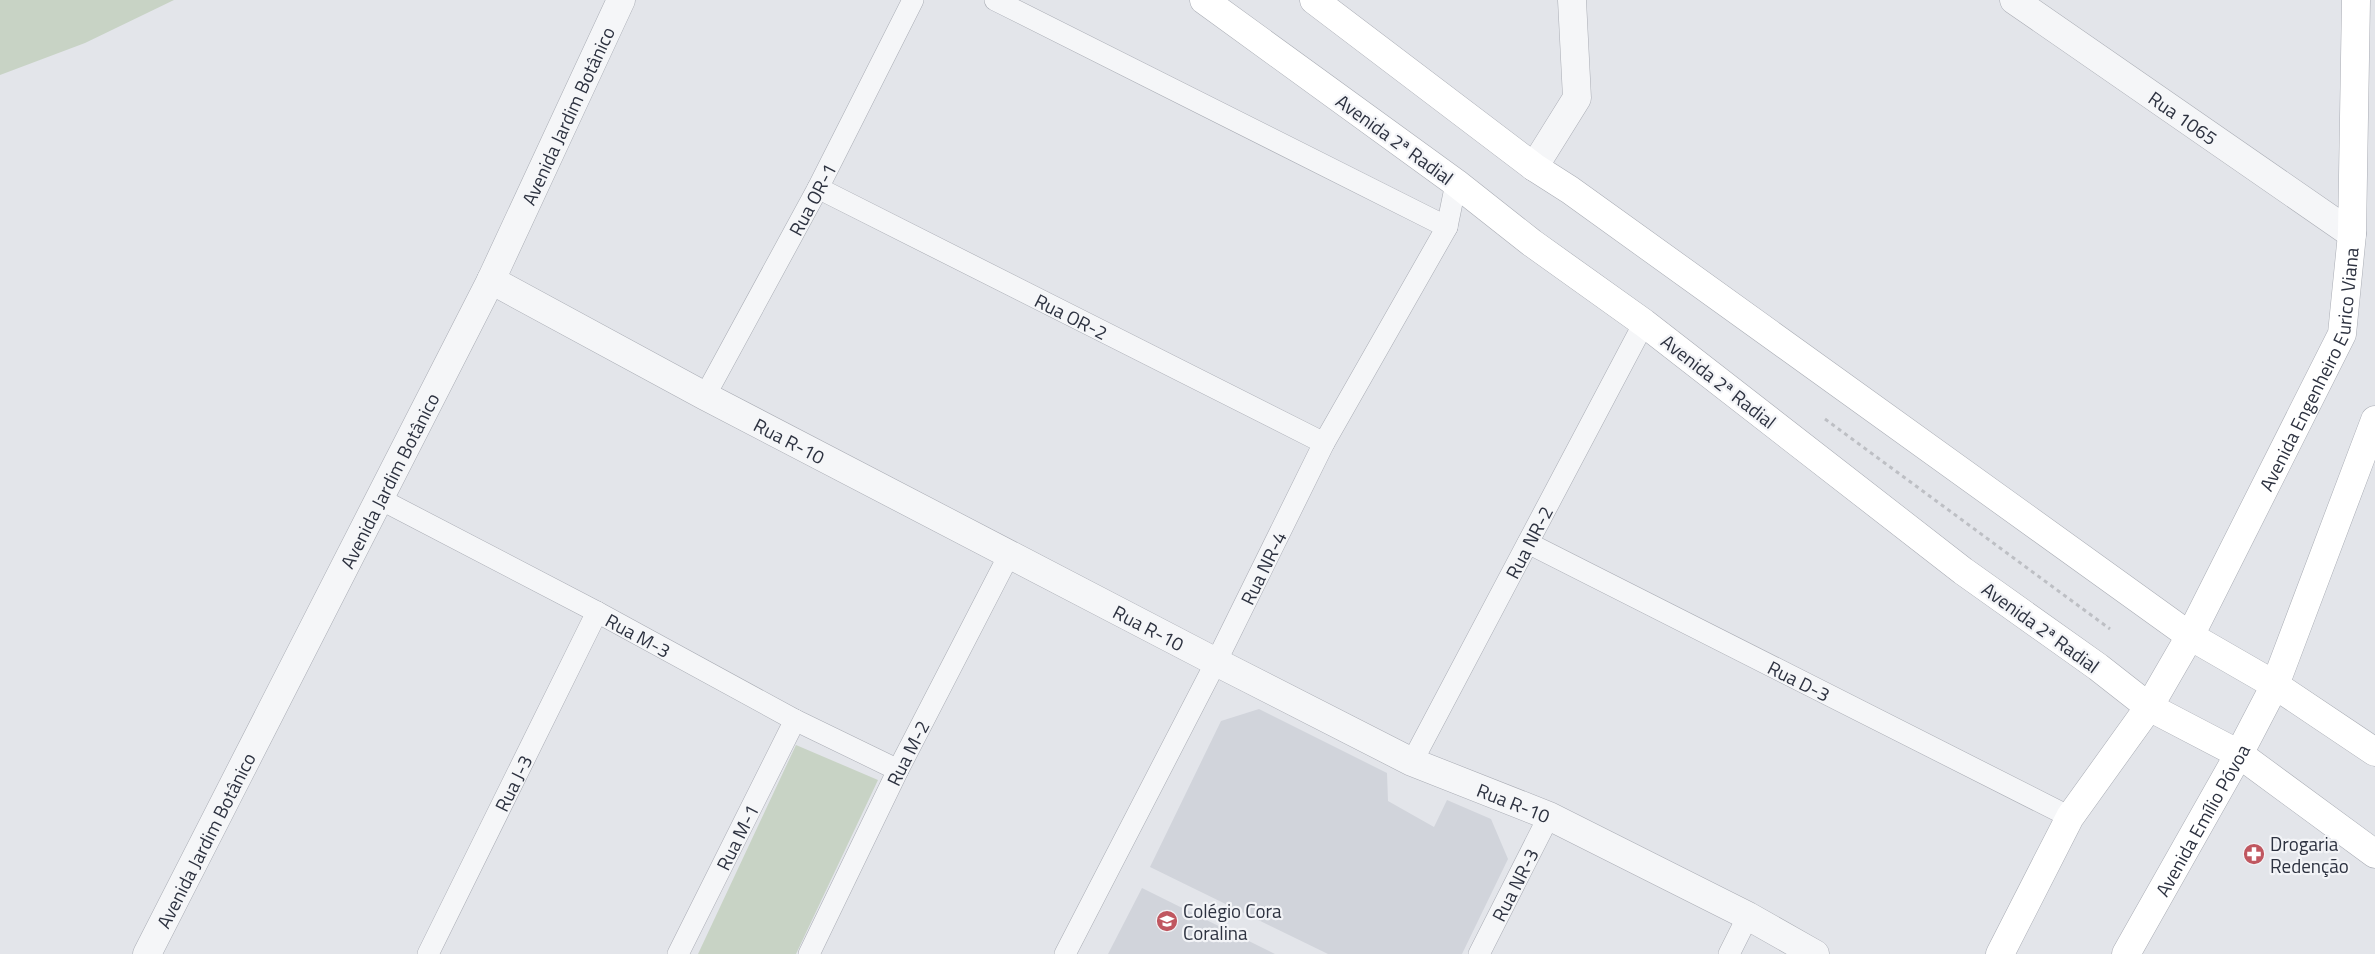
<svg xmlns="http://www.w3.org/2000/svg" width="2375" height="954" viewBox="0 0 2375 954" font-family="'Titillium Web',sans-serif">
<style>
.built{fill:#d1d4db}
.green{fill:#c8d3c5}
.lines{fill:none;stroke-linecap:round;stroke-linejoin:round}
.lane-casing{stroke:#a9acb4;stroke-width:22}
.street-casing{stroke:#a9acb4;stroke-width:29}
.secondary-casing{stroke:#a9acb4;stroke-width:29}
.path{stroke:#bdbfc4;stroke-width:3;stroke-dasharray:4 4;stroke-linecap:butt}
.lane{stroke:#f5f6f8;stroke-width:21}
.street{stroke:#f5f6f8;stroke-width:28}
.secondary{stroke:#fff;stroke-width:28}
.labels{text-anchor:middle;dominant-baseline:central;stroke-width:4.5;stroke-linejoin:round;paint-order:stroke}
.street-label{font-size:19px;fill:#2d3240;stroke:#f3f4f7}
.poi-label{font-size:19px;fill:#2d3240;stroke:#f3f4f7;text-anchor:start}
</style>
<rect width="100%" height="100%" fill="#e3e5ea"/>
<path class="built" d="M1259 709 1387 773 1388 801 1434 827 1447 800 1491 819 1508 859 1462 954H1328L1150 867 1221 721Z
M1142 888 1275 954H1108Z"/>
<path class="green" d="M0 0H174L85 43 0 75Z
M796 745 878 780 796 954H698Z"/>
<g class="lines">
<g class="lane-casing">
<g id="lane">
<path d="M995 0 1447 227"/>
<path id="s1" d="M818 188 1324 443"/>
<path id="s2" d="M705 396 818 188 913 0"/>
<path id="s3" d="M380 499 597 612 795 720 898 770"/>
<path id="s4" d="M1528 543 2070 817"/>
<path id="s5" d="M1412 762 1644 323"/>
<path id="s6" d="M428 954 597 612"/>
<path id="s7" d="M678 954 795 720"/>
<path id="s8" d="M809 954 898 770 1009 555"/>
<path id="s9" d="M1065 954 1216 662 1324 443 1447 227 1456 183"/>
<path id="s10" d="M1479 954 1549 816"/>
<path d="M1729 954 1748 916"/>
</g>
</g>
<g class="street-casing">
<g id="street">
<path id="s11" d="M2014 0 2352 234"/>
<path d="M1534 167 1577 98 1572 0"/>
<path id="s12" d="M491 280 705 396 1216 662 1412 762 1549 816 1748 916 1815 954"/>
<path id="s13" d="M147 954 491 280 621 0"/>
</g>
</g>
<g class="secondary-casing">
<g id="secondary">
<path d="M1204 0 1456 183 1532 243 1644 323 1963 571 2098 667 2149 707 2239 754 2375 854"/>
<path d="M1314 0 1534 167 1570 190 2190 636 2275 685 2375 752"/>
<path id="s14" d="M2000 954 2070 817 2149 707 2190 636 2342 334 2352 234 2356 0"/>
<path id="s15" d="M2126 954 2239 754 2275 685 2375 420"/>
</g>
</g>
<path class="path" d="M1825 419 2110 629"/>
<use href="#lane" class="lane"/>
<use href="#street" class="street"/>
<use href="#secondary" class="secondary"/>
</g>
<defs>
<g id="pharmacy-disc" transform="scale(1.125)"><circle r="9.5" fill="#c05760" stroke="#f3f4f7"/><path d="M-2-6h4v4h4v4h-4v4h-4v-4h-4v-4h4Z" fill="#fff"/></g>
<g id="school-disc" transform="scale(1.125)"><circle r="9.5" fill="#c05760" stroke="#f3f4f7"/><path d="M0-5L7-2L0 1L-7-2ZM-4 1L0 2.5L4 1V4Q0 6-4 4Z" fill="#fff"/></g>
</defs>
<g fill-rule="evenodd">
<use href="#pharmacy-disc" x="2254" y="854"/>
<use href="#school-disc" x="1167" y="921"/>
</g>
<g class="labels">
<g class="street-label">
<text stroke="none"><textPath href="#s13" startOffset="938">Avenida Jardim Botânico</textPath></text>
<text stroke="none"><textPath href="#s11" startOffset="206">Rua 1065</textPath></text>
<text transform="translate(1395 139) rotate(36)">Avenida 2ª Radial</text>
<text stroke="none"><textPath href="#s2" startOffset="224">Rua OR-1</textPath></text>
<text stroke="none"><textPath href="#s1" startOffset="284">Rua OR-2</textPath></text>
<text stroke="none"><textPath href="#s14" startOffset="666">Avenida Engenheiro Eurico Viana</textPath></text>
<text transform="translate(1719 381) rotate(38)">Avenida 2ª Radial</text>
<text stroke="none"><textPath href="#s12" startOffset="339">Rua R-10</textPath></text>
<text stroke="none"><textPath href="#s13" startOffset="532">Avenida Jardim Botânico</textPath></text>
<text stroke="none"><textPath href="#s5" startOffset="249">Rua NR-2</textPath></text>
<text stroke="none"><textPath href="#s9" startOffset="434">Rua NR-4</textPath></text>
<text stroke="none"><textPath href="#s12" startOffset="744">Rua R-10</textPath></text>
<text transform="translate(2041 627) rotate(36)">Avenida 2ª Radial</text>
<text stroke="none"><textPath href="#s3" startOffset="292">Rua M-3</textPath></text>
<text stroke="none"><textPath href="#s4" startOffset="304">Rua D-3</textPath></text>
<text stroke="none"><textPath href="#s8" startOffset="224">Rua M-2</textPath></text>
<text stroke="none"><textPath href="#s6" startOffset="191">Rua J-3</textPath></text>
<text stroke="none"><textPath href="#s12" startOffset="1149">Rua R-10</textPath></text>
<text stroke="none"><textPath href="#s15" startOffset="154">Avenida Emílio Póvoa</textPath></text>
<text stroke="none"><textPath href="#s7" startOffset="131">Rua M-1</textPath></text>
<text stroke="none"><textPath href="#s13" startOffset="128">Avenida Jardim Botânico</textPath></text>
<text stroke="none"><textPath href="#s10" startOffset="78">Rua NR-3</textPath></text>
</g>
<g class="poi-label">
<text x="2270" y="843">Drogaria<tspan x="2270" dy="22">Redenção</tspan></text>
<text x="1183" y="910">Colégio Cora<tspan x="1183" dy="22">Coralina</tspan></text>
</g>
</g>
</svg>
